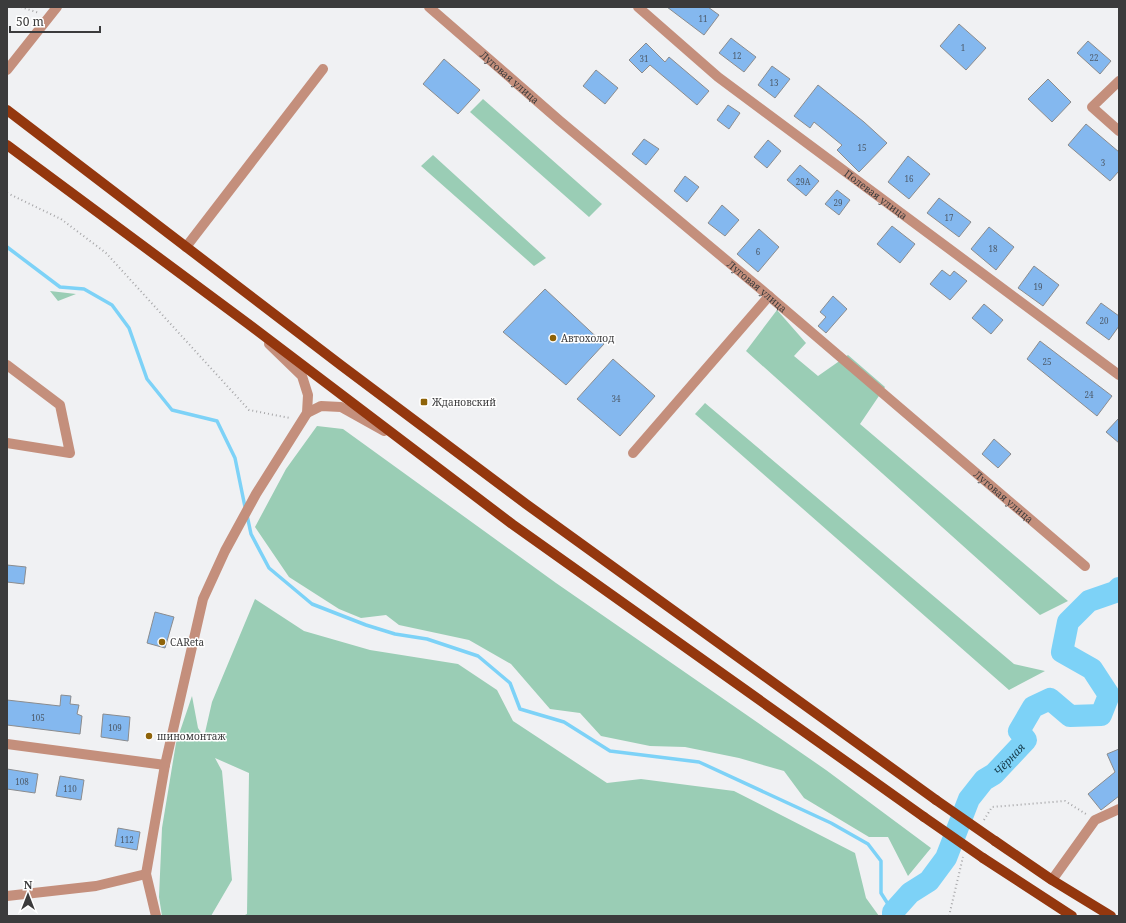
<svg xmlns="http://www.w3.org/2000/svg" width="1126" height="923" viewBox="0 0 1126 923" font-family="'Noto Serif',serif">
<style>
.green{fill:#9acdb5}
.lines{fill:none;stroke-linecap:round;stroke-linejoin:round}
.stream{stroke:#7dd2f7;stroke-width:3.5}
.river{stroke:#7dd2f7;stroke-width:22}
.building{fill:#84b8ef;stroke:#8b8c8e}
.path{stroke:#a6a6a8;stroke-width:2;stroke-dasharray:1 3;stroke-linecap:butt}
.minor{stroke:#c48f7c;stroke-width:10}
.major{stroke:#94370e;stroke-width:10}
.major-bridge{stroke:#94370e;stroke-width:10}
.poi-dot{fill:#8e6309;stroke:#fff;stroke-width:1.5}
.labels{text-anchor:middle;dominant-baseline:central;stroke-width:3;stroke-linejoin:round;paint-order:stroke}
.number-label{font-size:8px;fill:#4d5a69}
.street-label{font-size:10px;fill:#3b3b3c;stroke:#fff}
.poi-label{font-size:10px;fill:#3b3b3c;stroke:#fff;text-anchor:start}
.water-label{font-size:11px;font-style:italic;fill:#1a4050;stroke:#fff}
</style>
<rect width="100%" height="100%" fill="#f0f1f3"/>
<path class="green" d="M483 99 602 204 589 217 470 112Z
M433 155 546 258 534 266 421 166Z
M50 291 76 294 58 301Z
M777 310 806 343 794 356 818 376 848 355 885 387 860 424 1068 601 1040 615 746 351Z
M705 403 1014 664 1045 671 1009 690 695 414Z
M317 426 343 429 556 583 826 770 931 848 908 876 888 837H869L804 798 784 771 739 758 685 747 650 746 601 736 580 713 550 709 511 664 469 640 399 625 386 615 361 618 339 609 289 577 255 527 286 469Z
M255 599 304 631 370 650 458 664 497 690 513 721 607 783 641 779 734 791 855 853 866 898 879 916H243L247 914 249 773 215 758 222 771 232 880 211 916H162L159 897 162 828 176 743 192 696 198 728 204 737 212 702Z"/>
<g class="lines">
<path class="stream" d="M7 247 60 287 84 289 112 305 129 328 147 379 172 410 217 421 235 458 245 507
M247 515 251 534 269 568 312 604 366 625 395 634 427 639 478 656 510 683 520 709 564 722 610 751 699 762 831 823 868 844 881 861V893L893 912"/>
<path class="river" id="s1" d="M893 916V912L910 893 929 881 946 858 969 799 984 780 994 774 1026 740 1019 731 1033 707 1050 699 1070 716 1101 715 1109 695 1092 669 1062 652 1068 622 1089 601 1115 592 1119 588"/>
</g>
<path class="building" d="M667 7H708L719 15 704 35Z
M959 24 986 48 966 70 940 46Z
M731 38 756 57 744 72 719 53Z
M1088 41 1111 61 1100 74 1077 53Z
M646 43 665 62 669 57 709 91 697 105 650 65 642 73 629 60Z
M444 59 480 90 458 114 423 84Z
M772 66 790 79 775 98 758 85Z
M596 70 618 88 605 104 583 86Z
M1048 79 1071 102 1052 122 1028 99Z
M818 85 864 122 887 143 859 172 837 150 842 145 814 122 810 128 794 116Z
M728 105 740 113 729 129 717 120Z
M1086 124 1119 152V171L1110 181 1068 145Z
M644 139 659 149 646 165 632 154Z
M768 140 781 151 767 168 754 157Z
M908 156 930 174 909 199 888 182Z
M800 165 819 181 806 196 787 180Z
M685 176 699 187 687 202 674 191Z
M837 190 850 200 839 215 825 204Z
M939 198 971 222 959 237 927 213Z
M722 205 739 220 725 236 708 223Z
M892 226 915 244 900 263 877 244Z
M989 227 1014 247 996 270 971 249Z
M759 229 779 247 758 272 737 254Z
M1034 266 1059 285 1043 306 1018 288Z
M942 270 950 276 954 271 967 281 950 300 930 284Z
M545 289 604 344 566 385 503 332Z
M833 296 847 309 826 333 818 326 826 317 820 312Z
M1101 303 1119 316V326L1109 340 1086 323Z
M984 304 1003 320 991 334 972 318Z
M1040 341 1112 396 1097 416 1027 359Z
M613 359 655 396 620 436 577 399Z
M1119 418V443L1106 432Z
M994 439 1011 454 998 468 982 454Z
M7 565 26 567 24 584 7 582Z
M155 612 174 617 165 648 147 643Z
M61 695 71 696 70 704 79 705 77 714 82 716 80 734 7 725V700L60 706Z
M103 714 130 717 128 741 101 737Z
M1119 749V796L1101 810 1088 794 1115 772 1107 754Z
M7 769 38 774 35 793 7 789Z
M60 776 84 780 81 800 56 796Z
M118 828 140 832 137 850 115 846Z"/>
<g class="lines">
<path class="path" d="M21 7 39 13
M7 193 61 219 106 253 249 410 290 418
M984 820 992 807 1065 801 1086 814
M949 916 963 857"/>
<g class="minor">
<path id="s2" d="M429 7 560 121 769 296 1085 566"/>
<path id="s3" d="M638 7 718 77 1119 375"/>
<path d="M7 70 57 7"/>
<path d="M1119 81 1092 107 1119 131"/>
<path d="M186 247 323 69"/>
<path d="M7 365 60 405 70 453 7 443"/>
<path d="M307 413 321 406 341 407 384 431"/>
<path d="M633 453 769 296"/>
<path d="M7 744 165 765"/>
<path d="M1052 880 1095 820 1119 809"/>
<path d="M7 896 96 886 146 874"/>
<path d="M156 916 146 874 165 765 203 599 225 551 256 494 307 413 308 395 302 376 269 344"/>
</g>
<path class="major" d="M7 110 342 366 526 504 936 800
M7 145 247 323 512 524 924 817
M995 841 1052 880 1111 916
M983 858 1072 916"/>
<path class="major-bridge" d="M936 800 995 841
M924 817 983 858"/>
</g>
<g class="poi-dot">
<circle cx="553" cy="338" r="4"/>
<rect x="420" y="398" width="8" height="8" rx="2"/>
<circle cx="162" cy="642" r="4"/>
<circle cx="149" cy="736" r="4"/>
</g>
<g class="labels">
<g class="number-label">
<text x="703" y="18">11</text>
<text x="963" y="47">1</text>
<text x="737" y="55">12</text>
<text x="1094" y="57">22</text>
<text x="644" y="58">31</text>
<text x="774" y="82">13</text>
<text x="862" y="147">15</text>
<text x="1103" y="162">3</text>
<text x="909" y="178">16</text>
<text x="803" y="181">29А</text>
<text x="838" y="202">29</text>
<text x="949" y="217">17</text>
<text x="993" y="248">18</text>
<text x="758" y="251">6</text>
<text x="1038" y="286">19</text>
<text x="1104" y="320">20</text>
<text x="1047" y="361">25</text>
<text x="1089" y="394">24</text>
<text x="616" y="398">34</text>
<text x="38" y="717">105</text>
<text x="115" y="727">109</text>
<text x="22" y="781">108</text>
<text x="70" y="788">110</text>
<text x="127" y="839">112</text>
</g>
<g class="street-label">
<text stroke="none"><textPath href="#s2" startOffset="107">Луговая улица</textPath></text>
<text stroke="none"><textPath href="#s3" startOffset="303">Полевая улица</textPath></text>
<text stroke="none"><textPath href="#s2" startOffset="431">Луговая улица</textPath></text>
<text stroke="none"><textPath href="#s2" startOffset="755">Луговая улица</textPath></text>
</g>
<g class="poi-label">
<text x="561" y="338">Автохолод</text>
<text x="432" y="402">Ждановский</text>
<text x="170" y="642">CAReta</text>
<text x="157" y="736">шиномонтаж</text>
</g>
<g class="water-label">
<text stroke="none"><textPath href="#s1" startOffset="201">Чёрная</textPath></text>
</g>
</g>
<rect width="1126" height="923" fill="none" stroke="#3b3b3c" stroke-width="16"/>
<g transform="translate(28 895)" stroke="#ffffff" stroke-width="3" paint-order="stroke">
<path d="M0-3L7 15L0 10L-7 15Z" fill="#3b3b3c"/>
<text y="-6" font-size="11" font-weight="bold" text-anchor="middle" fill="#3b3b3c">N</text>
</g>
<path d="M10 26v6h90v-6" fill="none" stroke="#3b3b3c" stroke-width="2"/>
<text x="16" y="26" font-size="12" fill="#3b3b3c" stroke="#ffffff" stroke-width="3" paint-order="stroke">50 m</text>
</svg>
